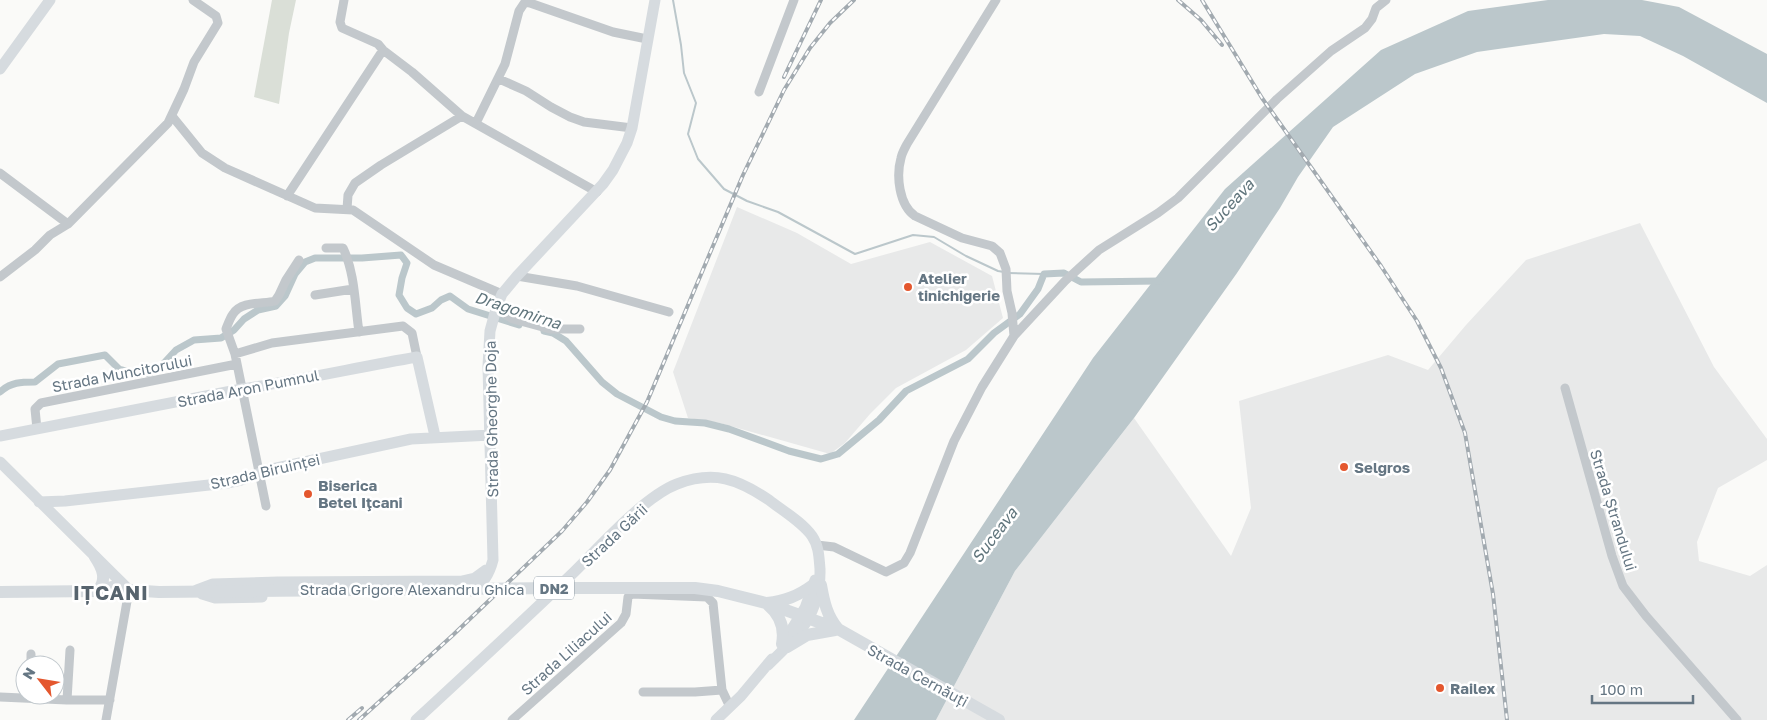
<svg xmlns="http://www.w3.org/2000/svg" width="1767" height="720" viewBox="0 0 1767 720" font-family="'Golos Text',sans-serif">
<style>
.built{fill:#e8e9e9}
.green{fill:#dadfd7}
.water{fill:#bbc7cb}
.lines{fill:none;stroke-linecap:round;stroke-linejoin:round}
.stream{stroke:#bbc7cb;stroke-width:2}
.canal{stroke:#bbc7cb;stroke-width:7}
.street{stroke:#c3c8cc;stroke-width:9}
.secondary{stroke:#d6dbdf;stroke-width:11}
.primary{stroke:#d6dbdf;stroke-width:12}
.rail-casing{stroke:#a2aab0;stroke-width:4}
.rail{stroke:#fff;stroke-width:2;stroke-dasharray:5.5;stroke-linecap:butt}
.poi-dot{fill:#e4572e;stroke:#fff;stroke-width:2}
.labels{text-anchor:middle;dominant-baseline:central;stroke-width:5;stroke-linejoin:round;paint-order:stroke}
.shield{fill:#fff;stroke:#939fa8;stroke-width:1}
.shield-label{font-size:14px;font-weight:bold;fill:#657683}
.poi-label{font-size:15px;font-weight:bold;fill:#657683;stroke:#fff;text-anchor:start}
.street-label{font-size:15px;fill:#657683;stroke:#fff}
.water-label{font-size:16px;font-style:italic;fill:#60757c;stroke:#fff}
.district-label{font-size:20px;font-weight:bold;letter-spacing:1px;fill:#57646e;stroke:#fff}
</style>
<rect width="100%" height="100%" fill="#fafaf8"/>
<path class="built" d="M737 207 797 233 851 264 930 242 992 276 1003 318 966 350 896 388 870 414 845 443 830 454 720 423 688 418 673 372Z
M1640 223 1714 367 1767 439V460L1718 488 1697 542 1699 561 1750 576 1767 565V720H936L1015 571 1134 418 1231 556 1251 508 1239 401 1388 355 1428 370 1466 325 1526 260Z"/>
<path class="green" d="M272 0H296L289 33 279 104 254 97Z"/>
<path class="water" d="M1548 0H1642L1679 7 1767 54V103L1683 56 1640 36 1604 34 1477 52 1415 74 1333 127 1298 177 1280 208 1237 273 1134 418 1015 571 936 720H854L1093 358 1225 189 1381 50 1468 11Z"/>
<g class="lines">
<path class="stream" d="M673 0 681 45 684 73 696 103 688 134 698 159 724 189 747 201 778 212 855 254 913 235 934 237 966 256 998 271 1004 272
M1008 273 1044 274"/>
<path class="canal" d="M544 331 553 333 566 341 602 382 617 394 661 417 675 421 705 423 729 429 789 451 821 459 838 454 879 420 906 391 968 359 994 333 1020 314 1038 289 1044 274 1064 273 1081 282 1160 281
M0 392C11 382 21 382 35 382L58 364 105 355 119 369 137 374 150 373 164 363 176 350 194 340 221 338 234 330 244 319 258 310 276 306 285 296 295 274 305 262 315 258H362L401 255 407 263 402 278 399 295 407 308 416 314 432 308 441 300 450 296 468 309 519 325"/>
<path class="street" d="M344 0 340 22 342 28 378 44 383 50 412 72 462 116 597 192
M996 0 907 144C905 148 902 153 901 158 896 176 899 205 915 216L962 238 992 246 1000 253 1006 269 1007 291 1012 313 1014 336
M499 79 526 91 551 107 570 117 584 122 632 128
M759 92 794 0
M172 116 202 153 225 168 315 208 353 210 434 265 502 294
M476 123 505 64 519 11 525 2 530 3 613 32 647 39
M0 173 68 224
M287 196 383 50
M347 209 348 195 355 183 381 165 462 116
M326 248H343C355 273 355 305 359 332
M517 276 577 286 669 312
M0 277 35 250 50 235 68 224 168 123 184 89 194 62 218 23 216 16 193 0
M315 295 353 289
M496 309 513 319 550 329H580
M235 354 272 343 403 326 412 333 417 357
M1565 388 1612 556 1623 586 1646 616 1737 720
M37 429 35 409 41 403 237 364
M266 506 235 354 226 329C228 324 230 318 233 314 241 301 263 304 275 301L279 295 286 280 299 260
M817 545 834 547 886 572 904 563 910 553 954 441 982 387 1014 336 1065 281 1099 250 1158 213 1178 198 1277 99 1331 51 1365 28 1372 19 1376 8 1386 0
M31 665V654
M643 692H695L722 690
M0 697 67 700H110
M67 700 70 650
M106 720 129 590
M512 720 621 623 626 614 628 597 632 594 707 597 713 603 722 690 730 707"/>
<path class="secondary" d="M0 69 50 0
M0 436 242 389C301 380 359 367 417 357L435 436
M0 462 129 590
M39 502 65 501 227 483 241 480 272 469 411 439 491 435
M197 590 213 584 278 582 462 581 475 578 486 570
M471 591C483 586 490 572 493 560L488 366 490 331 496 309 502 294 517 276 603 184 613 170 627 143 632 128 655 0
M202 594 215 598 262 597
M787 637 805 608 815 580
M416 720C468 672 520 624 571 575 598 549 643 497 677 484 714 470 738 479 769 500 783 511 802 522 812 536 819 546 819 558 820 569 821 614 798 636 768 665
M716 720 741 696 772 659"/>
<path class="primary" d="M95 557C103 569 107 579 98 591
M821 585C824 602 827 616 838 629
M0 592 98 591 112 587 129 590 159 592 555 588H695L718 591 766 603 838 629 999 720
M767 603C785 601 798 596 813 585
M768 605C780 615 785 628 782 644
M787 647 807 635 835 630"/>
<g class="rail-casing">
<path id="rail" d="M1178 0 1201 20 1222 45
M1202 0 1262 98 1381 266 1417 321 1441 368 1465 433 1493 594 1507 720
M784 77 821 0
M348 720 362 708
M359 720 453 635 562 531 587 502 610 470 647 402 743 175 784 90 810 48 830 23 854 0"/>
</g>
<use href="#rail" class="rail"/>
</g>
<g class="poi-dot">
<circle cx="908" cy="287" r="5"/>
<circle cx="1344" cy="467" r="5"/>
<circle cx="308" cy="494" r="5"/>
<circle cx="1440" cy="688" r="5"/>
</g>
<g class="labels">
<rect class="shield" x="534" y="576.5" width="40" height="23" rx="4"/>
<g class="shield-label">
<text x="554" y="588">DN2</text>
</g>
<g class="poi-label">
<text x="918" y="278">Atelier<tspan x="918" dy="17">tinichigerie</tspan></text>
<text x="1354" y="467">Selgros</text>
<text x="318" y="485">Biserica<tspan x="318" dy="17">Betel Iţcani</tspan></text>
<text x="1450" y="688">Railex</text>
</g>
<g class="street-label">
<text transform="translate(122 373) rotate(-11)">Strada Muncitorului</text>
<text transform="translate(248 388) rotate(-11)">Strada Aron Pumnul</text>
<text transform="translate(491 419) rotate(-91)">Strada Gheorghe Doja</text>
<text transform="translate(265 471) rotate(-13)">Strada Biruinței</text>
<text transform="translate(1614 510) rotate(73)">Strada Ștrandului</text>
<text transform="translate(614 535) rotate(-43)">Strada Gării</text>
<text x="412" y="589">Strada Grigore Alexandru Ghica</text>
<text transform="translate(566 653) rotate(-42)">Strada Liliacului</text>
<text transform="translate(918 675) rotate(29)">Strada Cernăuți</text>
</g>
<g class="water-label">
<text transform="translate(1229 205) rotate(-48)">Suceava</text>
<text transform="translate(518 310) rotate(18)">Dragomirna</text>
<text transform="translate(994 535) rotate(-53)">Suceava</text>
</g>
<g class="district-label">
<text x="111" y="592">IȚCANI</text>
</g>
</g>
<g transform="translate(40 680) rotate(301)"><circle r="24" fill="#ffffff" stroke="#c1c8cd"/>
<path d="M0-4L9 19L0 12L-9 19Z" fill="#e4572e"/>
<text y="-8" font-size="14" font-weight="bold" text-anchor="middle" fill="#657683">N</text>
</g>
<path d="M1592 695v8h101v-8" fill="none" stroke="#657683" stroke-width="2.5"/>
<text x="1600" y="695" font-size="15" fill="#657683" stroke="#ffffff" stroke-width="4" paint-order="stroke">100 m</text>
</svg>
